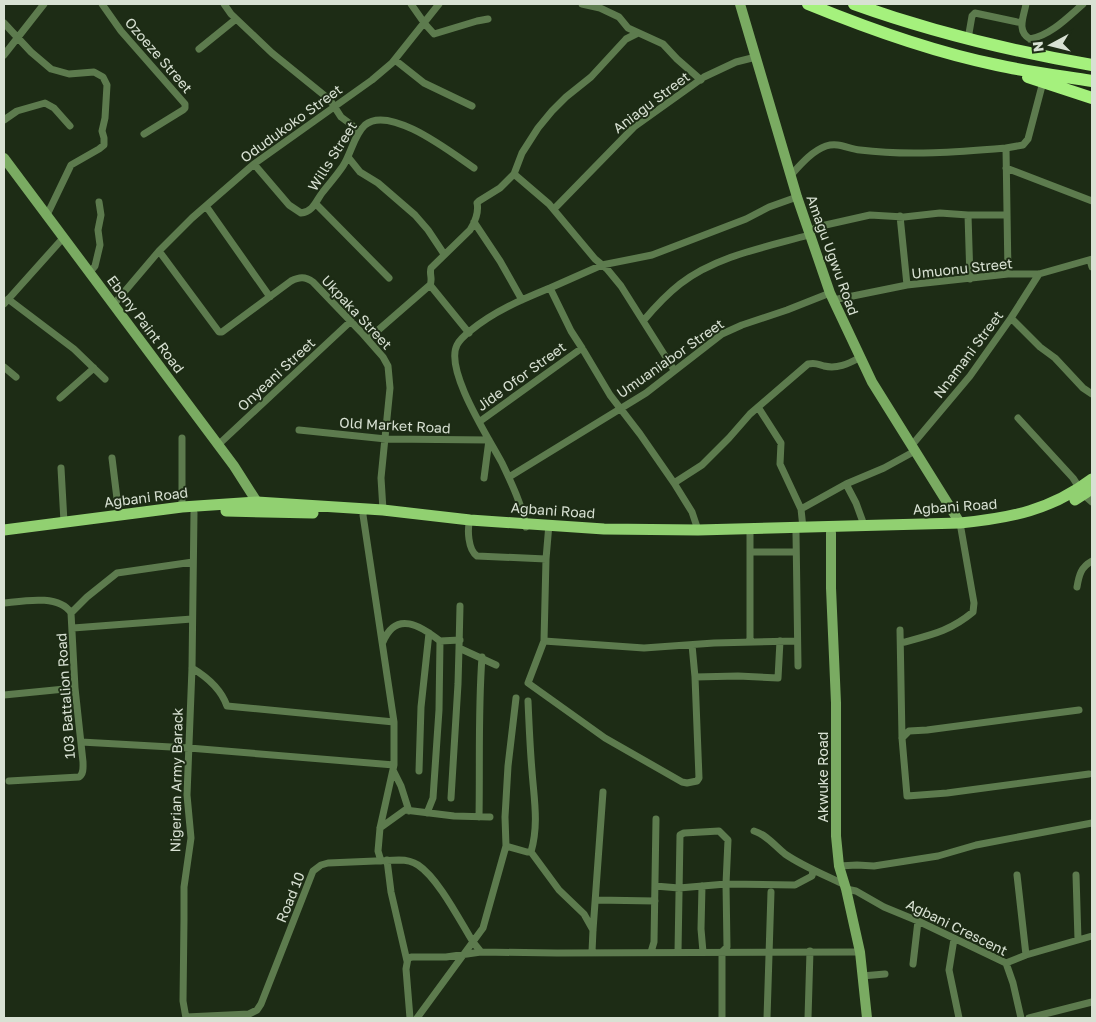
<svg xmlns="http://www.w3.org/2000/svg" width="1096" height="1022" viewBox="0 0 1096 1022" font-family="'Golos Text',sans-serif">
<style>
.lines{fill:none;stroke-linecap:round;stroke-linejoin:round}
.street{stroke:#5d7b4e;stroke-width:7}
.secondary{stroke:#7aab62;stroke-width:10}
.primary{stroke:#91d071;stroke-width:11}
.highway{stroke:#a5f17d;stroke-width:12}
.labels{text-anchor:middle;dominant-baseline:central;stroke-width:4;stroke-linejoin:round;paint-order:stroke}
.street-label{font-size:14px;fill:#d8e1d3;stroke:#1d2c15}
</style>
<rect width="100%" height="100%" fill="#1d2c15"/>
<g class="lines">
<path class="street" d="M102 4 121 31 185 104V108L183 110 144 134
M224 4 231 14 272 53 330 100 341 117 360 131
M411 4 425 24 434 34 477 21 488 19
M582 4 600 8 619 17 628 28 663 44 677 59 701 80
M1026 4C1024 16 1016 31 1030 39
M4 23 31 52 51 69 69 74 94 72 103 77 107 85 105 118 102 131 104 138V145L99 149 71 165 47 215
M968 39 972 16 975 13 1022 23
M1030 39C1051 35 1068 17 1083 4
M199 49 236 19
M4 55 44 4
M395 60 424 83 472 106
M4 120 17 111 45 103 54 108 70 126
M348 157 360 172 378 183 415 215 428 230 444 254
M254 164 289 205 301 213C313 212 316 201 322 193 329 184 337 175 343 166 351 154 354 135 365 125 390 104 453 154 474 168
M1006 168 1092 201
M514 174 549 204 595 259 607 269 621 286 674 370
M791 175C801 164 812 151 826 146 839 142 848 149 860 150 908 156 958 152 1006 148
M316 204 389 278
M206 206 270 297
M554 209 634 127 704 77 736 62 756 57
M968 215H1007
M900 216 907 285
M474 222 500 261 522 300
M159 251 219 332H222L291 281C299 277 305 276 313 282L361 332 383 357 388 366 390 388 381 478 383 510
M1090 260 1092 267
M90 272 95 266 100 245 98 230 101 215 99 202
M1008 274 1006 148 1023 145 1028 139 1043 82
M430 285 469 333
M550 288 602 265 652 255 746 219 769 207 797 197
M8 299 74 349 105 379
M833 300 907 285 1008 274H1039L1092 259
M4 304 64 237
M114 304 159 251 192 218 254 164 372 80 392 63 439 4
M1011 318 1040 347 1055 358 1083 388 1092 394
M644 320C655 307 666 295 680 284 716 256 766 247 809 235L815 228 821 226 870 215 904 217 940 213 968 215 970 279
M368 339 430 285C433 279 429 274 431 268L470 230C475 223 479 211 477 203L479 201 500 188 514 174 522 153 538 128 552 111 566 97 591 77 626 39 638 33
M4 367 16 377
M60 398 94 368
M758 407 781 443 780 464 801 509 803 528
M1018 418 1073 478 1084 495 1092 502
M479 422 582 348 610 395 640 434 674 483 692 512 698 530
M299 430 386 439 489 440 484 478
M182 438V507
M218 445 351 321
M912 445 970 376 1011 318 1039 274
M112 458 119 515
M61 468 64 522
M509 477 646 393 722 334 742 325 787 310 830 293
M674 483 702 465 729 438 750 414 808 364C815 363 818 364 824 366 837 369 848 364 859 358
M846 484 856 503 864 525
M364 509 363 515 394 722V765L380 828 378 851 381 861
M801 509 846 484 884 468 915 451
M470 520C467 529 468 550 477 556L546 559
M549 524 546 559 544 641 528 683 605 738 682 782 687 783 697 781 699 778 695 677 692 645
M526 527C522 505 512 484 502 463 490 440 444 370 457 345 460 339 465 335 470 331 494 311 521 300 550 288L571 331 582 348
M750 529V642
M796 533 798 666
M750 552H796
M1077 587C1079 575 1081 567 1092 561
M4 603C23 601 59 594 71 613L75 688 83 762C83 767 84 774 79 777L9 781
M460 606 459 648 496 665
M71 613 87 597 117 573 193 562
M73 628 192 619
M900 630 902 738 907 796 947 793 1089 774
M544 641 644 648 714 643 797 641
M383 642C396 610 421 626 440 641L460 640
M901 643C930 635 949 632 973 612L974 603 960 523
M192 668C207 677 221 689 227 706L394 722
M695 677 738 676 778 678 780 641
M4 695 75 688
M516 698 508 766 505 817 506 846 527 852H531
M528 701C529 724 530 748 532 771 534 799 539 824 531 852L559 890 584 914 593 930
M902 738 909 731 927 730 1079 710
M81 742 189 748 394 765
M393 770 401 786 409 811
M419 771 421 707 429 633
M451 798 458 684 459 648
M427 813 433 798 439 710 440 641
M479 817C480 764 478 710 482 657
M380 828 405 810 454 816 490 817
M754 831C767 835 775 846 785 854 804 867 825 875 845 885
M387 860 391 892 407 961
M839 866 857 865 874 866 938 856 976 845 1092 823
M1017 875 1026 955
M1076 875 1078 940
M655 886 679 888 726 884 795 885 812 876 813 870
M702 886 701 929 703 952
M846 889 856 891 884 907 918 921 1006 963 1013 983 1021 1018
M596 900 655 901
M954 939 949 970 959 1018
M592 952 593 930 603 792
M651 952 654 942 656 819
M678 952 680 835 684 833 719 831 728 840 726 884 727 947 722 952V1018
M1006 963 1026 955 1092 936
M913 964 918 921
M862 976 885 974
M186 1017 249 1014 257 1010 261 1004 313 871 321 865 328 863 399 860C406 860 412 861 418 865 438 878 460 921 473 942L481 952
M186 1018 183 1001 184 919V887L191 838 187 795 192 668 194 513
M410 1018 406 969 408 958 412 957H446L481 952 557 953 860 952
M417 1018 483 928 506 846
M767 1018 771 892
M808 1018 810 951
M1029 1018 1092 1002"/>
<path class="secondary" d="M740 4 797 197 830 293 872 382 960 523
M4 158 234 466 257 502V509
M831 533V588L836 703V836L839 866 846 889 860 952 867 1018"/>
<path class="primary" d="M1075 500 1092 489
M226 511 313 513
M4 530 182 507 257 502 383 510 470 520 604 529 698 530 960 523C1011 518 1051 510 1092 479"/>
<path class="highway" d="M808 4C869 29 933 52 997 65 1029 72 1061 76 1092 81
M854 4C932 32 1011 51 1092 65
M1028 77 1092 98"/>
</g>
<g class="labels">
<g class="street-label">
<text transform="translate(159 55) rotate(49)">Ozoeze Street</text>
<text transform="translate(651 102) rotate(-37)">Aniagu Street</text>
<text transform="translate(291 123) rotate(-36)">Odudukoko Street</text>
<text transform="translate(332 156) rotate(-58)">Wills Street</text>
<text transform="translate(833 255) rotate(70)">Amagu Ugwu Road</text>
<text transform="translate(962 268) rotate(-6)">Umuonu Street</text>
<text transform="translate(357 312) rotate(47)">Ukpaka Street</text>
<text transform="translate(146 324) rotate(53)">Ebony Paint Road</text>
<text transform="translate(968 354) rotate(-53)">Nnamani Street</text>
<text transform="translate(670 358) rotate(-35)">Umuaniabor Street</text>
<text transform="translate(276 374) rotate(-43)">Onyeani Street</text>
<text transform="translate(521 376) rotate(-36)">Jide Ofor Street</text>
<text transform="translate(395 425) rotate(3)">Old Market Road</text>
<text transform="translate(146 497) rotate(-7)">Agbani Road</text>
<text transform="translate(955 506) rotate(-4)">Agbani Road</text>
<text transform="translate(553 510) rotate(4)">Agbani Road</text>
<text transform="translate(65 696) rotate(-94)">103 Battalion Road</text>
<text transform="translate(822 777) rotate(-90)">Akwuke Road</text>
<text transform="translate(176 780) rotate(-89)">Nigerian Army Barack</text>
<text transform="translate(290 897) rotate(-68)">Road 10</text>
<text transform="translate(957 927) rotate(26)">Agbani Crescent</text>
</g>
</g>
<rect width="1096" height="1022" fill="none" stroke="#d8e1d3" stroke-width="10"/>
<g transform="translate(1051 45) rotate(263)" stroke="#1d2c15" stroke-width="4" paint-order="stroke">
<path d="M0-4L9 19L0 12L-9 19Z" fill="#d8e1d3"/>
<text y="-8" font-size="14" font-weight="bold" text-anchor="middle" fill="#d8e1d3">N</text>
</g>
</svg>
